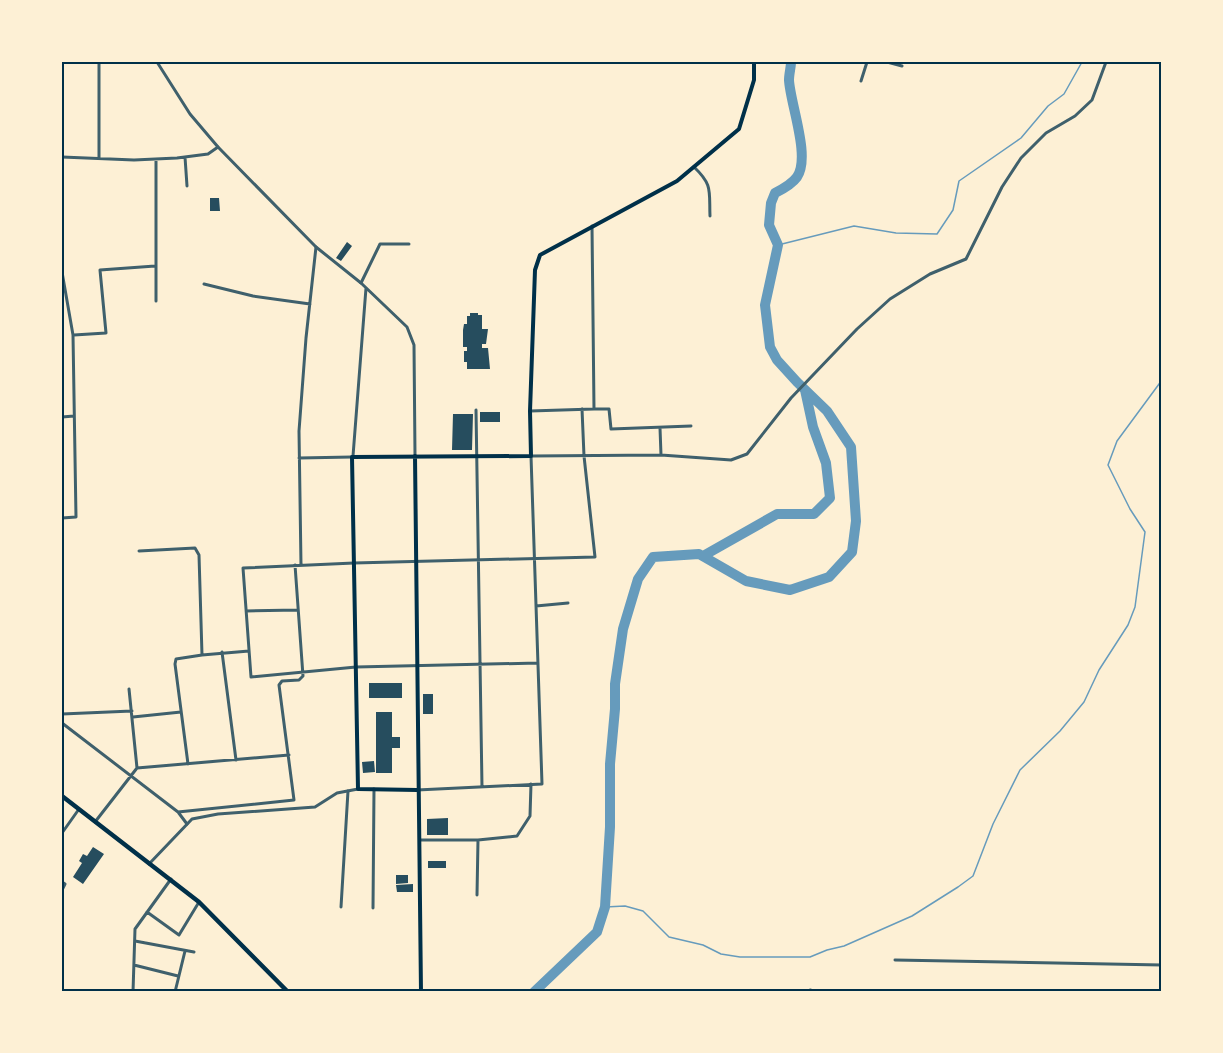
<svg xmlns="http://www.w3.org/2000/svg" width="1223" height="1053" viewBox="0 0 1223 1053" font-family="Poppins,sans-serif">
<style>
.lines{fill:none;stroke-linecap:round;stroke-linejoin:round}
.stream{stroke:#669bbc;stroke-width:1.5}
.river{stroke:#669bbc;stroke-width:10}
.building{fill:#264d5e}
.minor{stroke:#3f606c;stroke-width:3}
.tertiary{stroke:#3f606c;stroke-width:3}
.secondary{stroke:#003049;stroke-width:4}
.primary{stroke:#003049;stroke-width:4.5}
.neatline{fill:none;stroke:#003049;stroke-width:2}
</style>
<rect width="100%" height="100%" fill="#fdf0d5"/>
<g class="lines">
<path class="stream" d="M778 245 854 226 896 233 937 234 953 210 959 181 1021 138 1048 106 1064 94 1082 62
M605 907 625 906 643 911 669 937 703 945 721 954 740 957H810L827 950 844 946 912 916 958 887 973 876 993 824 1020 770 1060 731 1084 702 1099 670 1128 625 1135 607 1145 532 1130 509 1108 465 1117 441 1162 380"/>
<path class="river" d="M703 556 777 514H814L830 498 826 463 813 427 805 390
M534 992 597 932 605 907 610 827V764L615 709V684L623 629 638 579 653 557 699 554 746 581 790 590 829 577 852 552 856 521 851 447 827 411 797 382 777 360 770 347 765 305 778 245 769 225 771 203 775 193C783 189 792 184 797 177 811 157 790 103 789 80 789 74 791 67 791 62"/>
</g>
<path class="building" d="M210 198H219L220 211H210Z
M347 242 352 246 341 261 336 258Z
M470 313H478V315H482V329H488L486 344H482V348H488L490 369H467V362H464V351H467V347H463V330L464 324H467V316H470Z
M480 412H500V422H480Z
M453 414H473L472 450H452Z
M369 683H402V698H369Z
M423 694H433V714H423Z
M376 712H392V737H400V748H392V773H376Z
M374 761 375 772 363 773 362 762Z
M448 818V835H427V819Z
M93 847 104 854 83 884 73 877 82 863 79 861 83 854 87 856Z
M428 861H446V868H428Z
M396 875H408V883L396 884Z
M413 884V892H397L396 885Z"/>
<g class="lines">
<path class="minor" d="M887 62 902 66
M99 63V158
M861 81 867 62
M62 157 134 160 177 158 208 154 218 147
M185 157 187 186
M156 159V301
M694 167C713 185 709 191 710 216
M592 226 594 409H609L611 429 691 426
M62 272 73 335 76 517 62 518
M361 283 380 244H409
M204 284 253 296 310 304
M74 335 106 333 100 270 155 266
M476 410 482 787
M530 411 594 409
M62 417 74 416
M660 428 661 455
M299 458 352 457
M139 551 195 548 199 555 202 655 249 651
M301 565 299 431 306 338 316 247
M536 606 568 603
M246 611 298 610
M222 652 236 760
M538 663 356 667 251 677 243 568 354 563 595 557 584 456 582 409
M129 689 137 768
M62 714 132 711
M133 717 181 712
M62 723 178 812 187 824
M188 764 175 664 176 659 202 655
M417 790 542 784 531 456 661 455 731 460 747 454 791 398 857 329 890 299 930 274 966 259 1002 187 1021 158 1046 133 1075 116 1092 100 1106 62
M178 812 294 800 279 685 282 681 299 680 303 676 295 565
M95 822 137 768 289 755
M62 833 79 809
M420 840H478L477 895
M478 840 517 836 530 816 531 784
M62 882 65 884 62 890
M341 907 348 791
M373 908 374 789
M147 912 179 935 199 902
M135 941 194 952
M895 960 1162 965
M134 965 178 976
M133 992 135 929 171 879
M175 992 185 951
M810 992V990L817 992"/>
<path class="tertiary" d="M157 62 190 114 218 147 316 247 361 283 407 327 414 345 415 455
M353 456 366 288
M149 864 192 819 218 814 315 807 337 793 358 789"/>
<path class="secondary" d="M415 456 421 992
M417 790 358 789 352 457 531 456 530 411 535 270 540 255 677 181 739 129 754 80V62"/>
<path class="primary" d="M62 796 199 902 288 992"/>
</g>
<rect width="1223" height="1053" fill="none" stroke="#fdf0d5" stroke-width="126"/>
<rect x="63" y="63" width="1097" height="927" class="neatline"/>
</svg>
